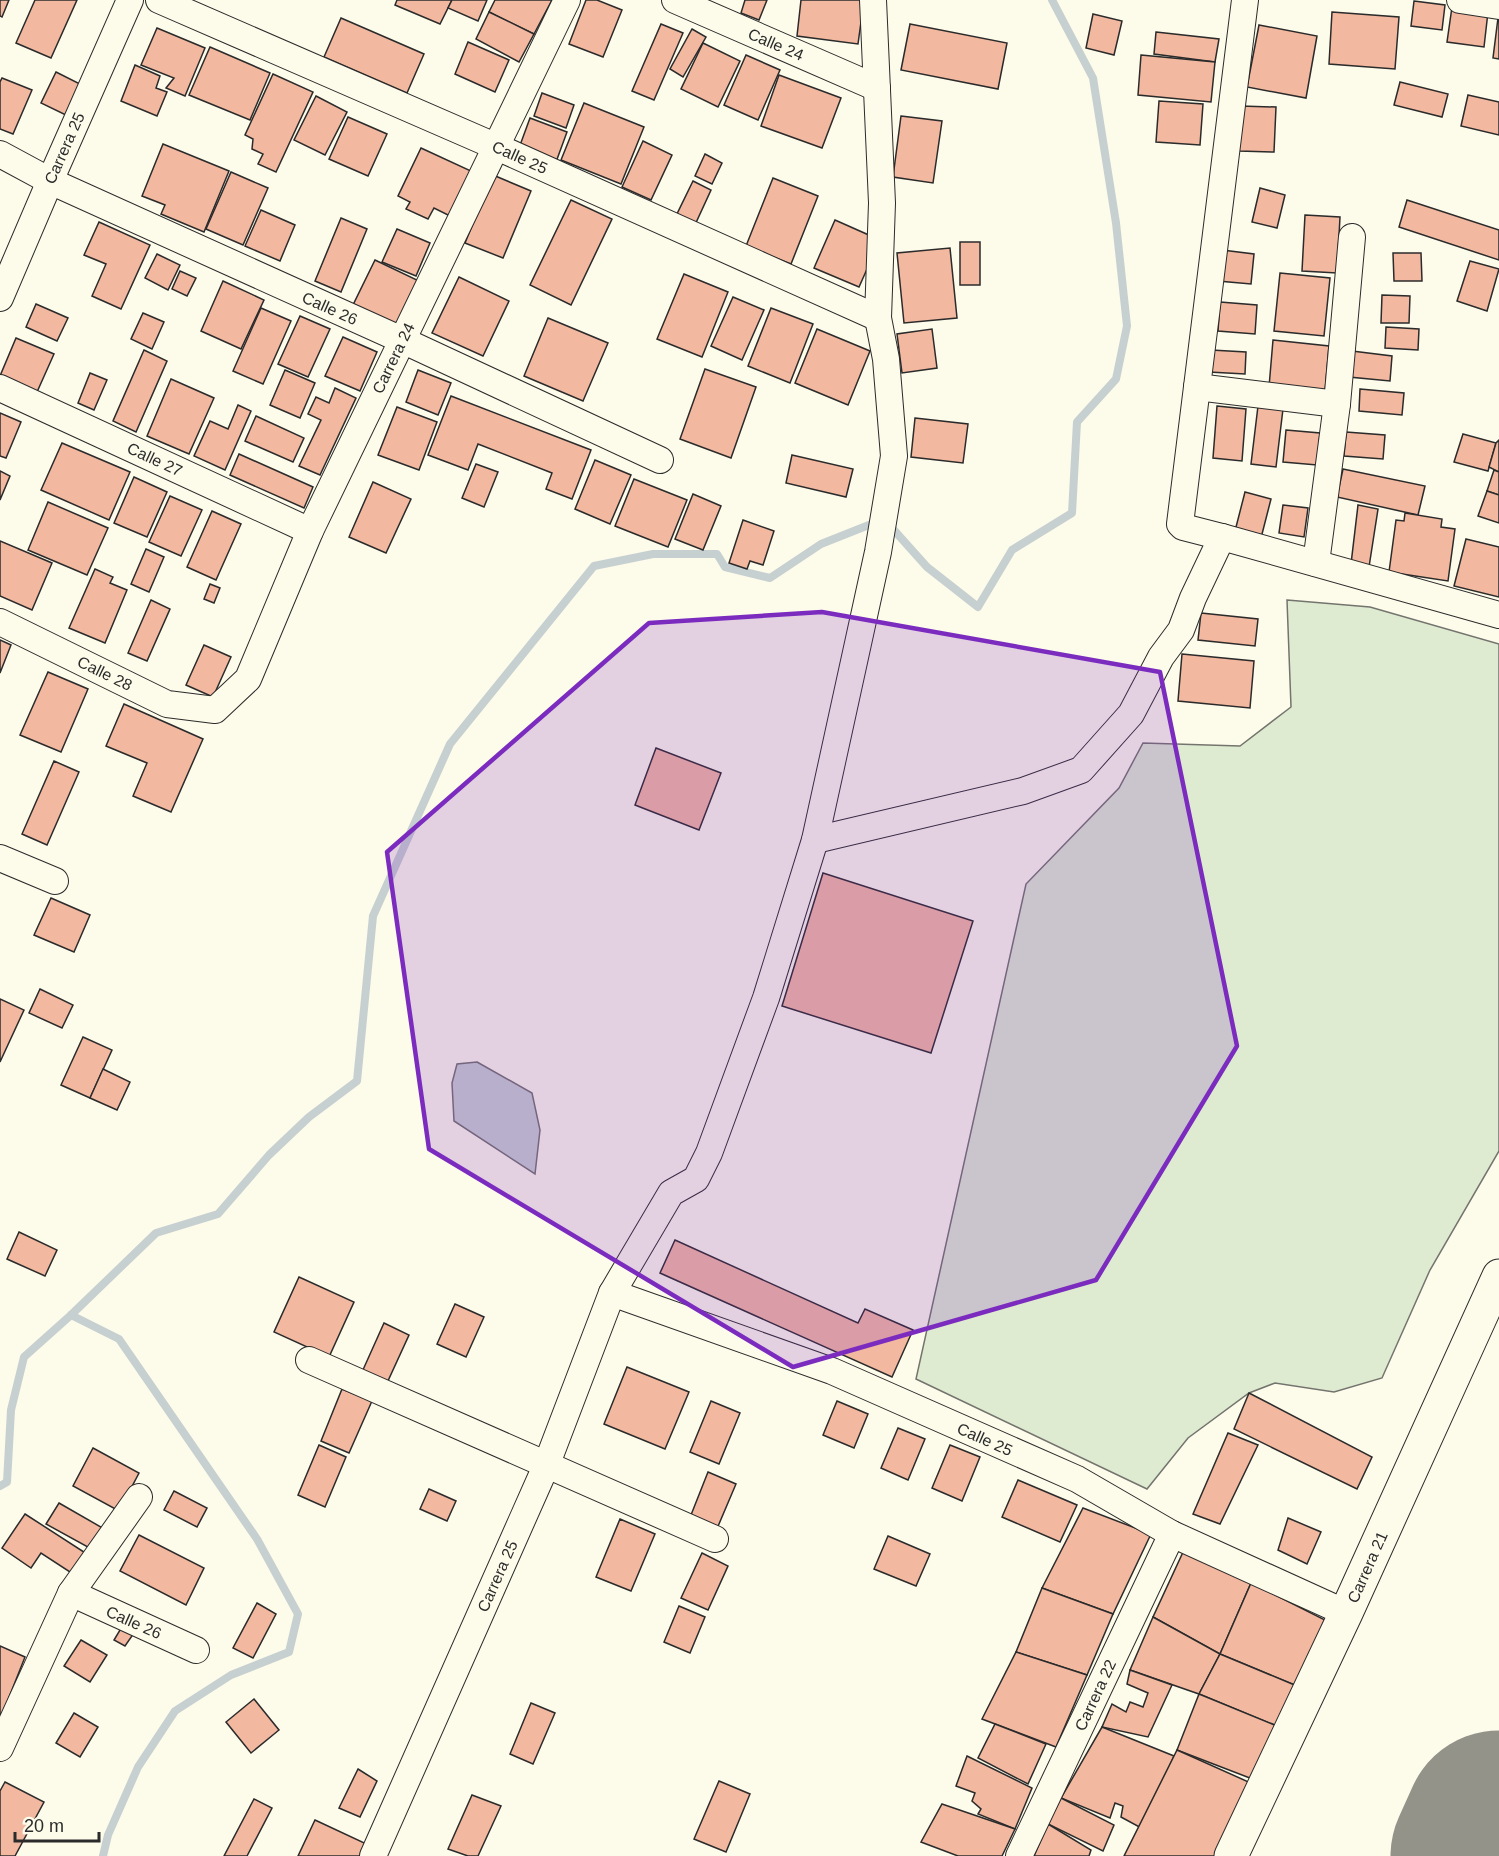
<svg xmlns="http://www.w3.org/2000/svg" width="1499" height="1856" font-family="Helvetica,sans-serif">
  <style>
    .green { fill: #deebd1; stroke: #74746e; stroke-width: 1.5 }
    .water { fill: #c7d0d0; stroke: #74746e; stroke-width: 1.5 }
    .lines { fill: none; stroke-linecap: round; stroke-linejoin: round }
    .stream { stroke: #c7d0d0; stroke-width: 8 }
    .runway { stroke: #94938a; stroke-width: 189 }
    .building { fill: #f2b8a0; stroke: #2b2b2b; stroke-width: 1.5 }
    .street-casing { stroke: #2b2b2b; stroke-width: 28 }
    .secondary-casing { stroke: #2b2b2b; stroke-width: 35 }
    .street { stroke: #fdfbea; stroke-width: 26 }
    .secondary { stroke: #fdfbea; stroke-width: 33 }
    .marked { fill: #7b2cbf; fill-opacity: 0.2; stroke: #7b2cbf; stroke-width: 4.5; stroke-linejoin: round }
    .labels { text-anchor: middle; stroke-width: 4.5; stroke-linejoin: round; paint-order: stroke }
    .street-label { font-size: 16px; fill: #2b2b2b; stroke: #fdfbea }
  </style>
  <rect width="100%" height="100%" fill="#fdfbea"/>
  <path class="green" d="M1287 600 1370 607 1499 644V1151L1430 1270 1382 1378 1334 1392 1275 1383 1249 1393 1188 1438 1147 1489 916 1379 1026 884 1119 788 1143 743 1240 746 1291 707Z"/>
  <path class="water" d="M477 1062 532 1093 540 1130 535 1174 454 1121 452 1083 457 1064Z"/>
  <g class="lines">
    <g class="stream">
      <path d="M71 1315 119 1339 257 1539 298 1614 289 1652 231 1675 175 1711 138 1767 108 1835 103 1856"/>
      <path d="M0 1486 7 1482 11 1410 24 1357 71 1315 156 1233 218 1214 269 1155 309 1117 357 1081 373 916 450 744 594 566 653 554H717L725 567 770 578 821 544 884 519 927 567 978 607 1012 550 1072 513 1077 422 1116 379 1127 326 1116 223 1093 78 1052 0"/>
    </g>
    <path class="runway" d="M1485 1856 1499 1825"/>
  </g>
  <g class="building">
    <path d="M0 0H9L2 17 0 16Z"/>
    <path d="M35 0H77L51 58 16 43Z"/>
    <path d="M397 0H452L440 24 395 5Z"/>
    <path d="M452 0H487L478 21 448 8Z"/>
    <path d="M495 0H552L534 34 489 12Z"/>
    <path d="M586 0H597L622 10 603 57 569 44Z"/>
    <path d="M745 0H767L759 20 741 13Z"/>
    <path d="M801 0H864L858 44 797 36Z"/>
    <path d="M1414 1 1445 5 1442 30 1411 26Z"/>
    <path d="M1452 7 1488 12 1484 47 1447 42Z"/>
    <path d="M489 12 534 34 519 62 476 39Z"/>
    <path d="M1332 12 1399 17 1395 69 1329 64Z"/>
    <path d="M1093 14 1122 21 1114 55 1086 48Z"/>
    <path d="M341 18 424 54 407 93 324 57Z"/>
    <path d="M1498 18H1499V59L1493 58Z"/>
    <path d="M661 24 683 33 654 100 632 91Z"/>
    <path d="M910 24 1007 43 998 89 901 70Z"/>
    <path d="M1259 25 1317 36 1306 98 1247 87Z"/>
    <path d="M157 28 205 48 185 96 166 88 174 78 141 65Z"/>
    <path d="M692 29 706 37 683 77 670 69Z"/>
    <path d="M1156 32 1219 39 1215 62 1154 54Z"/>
    <path d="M468 42 509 60 495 92 455 74Z"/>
    <path d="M703 43 740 61 718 107 681 89Z"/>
    <path d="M210 47 270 73 250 120 189 95Z"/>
    <path d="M746 55 780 70 758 120 724 105Z"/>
    <path d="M1141 55 1215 62 1211 102 1138 95Z"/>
    <path d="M135 65 160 76 156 88 167 92 157 116 121 101Z"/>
    <path d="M56 72 86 87 72 118 41 103Z"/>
    <path d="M273 74 313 92 276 172 258 164 263 154 252 149 253 139 245 135Z"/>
    <path d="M779 75 841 98 822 148 761 126Z"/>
    <path d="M2 78 32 90 13 134 0 129V82Z"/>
    <path d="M1400 82 1448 94 1442 117 1394 105Z"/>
    <path d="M542 93 574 105 566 128 534 116Z"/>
    <path d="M1468 95 1499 102V135L1461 126Z"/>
    <path d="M316 96 347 112 325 155 294 140Z"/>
    <path d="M1159 101 1203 104 1200 145 1156 142Z"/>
    <path d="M584 103 644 127 621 184 561 160Z"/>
    <path d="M1240 106 1276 107 1274 152 1239 151Z"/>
    <path d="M901 116 942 121 933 183 893 177Z"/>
    <path d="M348 117 387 134 368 176 329 159Z"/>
    <path d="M530 118 567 132 556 162 519 148Z"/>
    <path d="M643 141 672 155 651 200 622 187Z"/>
    <path d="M163 144 229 171 204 232 161 214 165 205 142 196Z"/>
    <path d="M421 148 471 171 450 216 434 208 428 219 406 209 410 202 398 196Z"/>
    <path d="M705 154 722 163 712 184 695 176Z"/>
    <path d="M231 172 268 188 243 245 206 229Z"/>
    <path d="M493 175 531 191 503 258 465 243Z"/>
    <path d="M773 178 818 196 791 264 746 246Z"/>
    <path d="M693 181 711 190 694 227 675 218Z"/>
    <path d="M1260 188 1285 195 1277 228 1252 222Z"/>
    <path d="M571 200 612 219 571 305 530 285Z"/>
    <path d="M1407 200 1499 230V260L1399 227Z"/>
    <path d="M261 210 295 225 280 261 245 246Z"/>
    <path d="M1305 215 1340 217 1337 273 1302 271Z"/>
    <path d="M341 218 367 229 341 292 315 281Z"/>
    <path d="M835 220 880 240 859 287 814 268Z"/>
    <path d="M99 222 150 245 121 309 92 296 106 264 84 255Z"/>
    <path d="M397 229 430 243 416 276 382 262Z"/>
    <rect x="960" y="242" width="20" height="43"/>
    <path d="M950 248 957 318 904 323 897 253Z"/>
    <path d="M1222 250 1254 254 1251 284 1218 281Z"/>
    <path d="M1393 253H1421L1422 281H1394Z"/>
    <path d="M157 254 180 265 168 290 145 278Z"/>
    <path d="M375 260 419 281 396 329 352 307Z"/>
    <path d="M1470 261 1499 269 1487 311 1457 301Z"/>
    <path d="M180 271 196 278 187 296 172 289Z"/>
    <path d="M1280 273 1330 278 1324 336 1274 331Z"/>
    <path d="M684 274 728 292 702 357 657 339Z"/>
    <path d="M459 277 509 301 483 356 432 333Z"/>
    <path d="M223 281 264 300 241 349 201 331Z"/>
    <path d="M1382 295 1410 296 1409 323H1381Z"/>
    <path d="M733 297 764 310 742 360 711 346Z"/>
    <path d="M1220 302 1257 305 1255 334 1218 331Z"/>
    <path d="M36 304 68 318 57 341 26 327Z"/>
    <path d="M261 308 291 321 263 384 233 371Z"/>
    <path d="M771 308 813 324 790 383 748 366Z"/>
    <path d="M143 313 164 322 152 349 131 339Z"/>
    <path d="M300 316 330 329 308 377 278 364Z"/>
    <path d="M548 318 608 343 583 401 524 376Z"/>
    <path d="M1386 327 1419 329 1418 350 1385 348Z"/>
    <path d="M817 329 870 351 848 405 795 383Z"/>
    <path d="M932 329 937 368 902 373 897 334Z"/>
    <path d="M343 337 377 352 360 391 325 376Z"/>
    <path d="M16 338 54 354 37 392 0 376Z"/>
    <path d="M1273 340 1329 346 1325 392 1269 387Z"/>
    <path d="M144 350 167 361 136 432 113 421Z"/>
    <path d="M1211 350 1246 352 1245 374 1209 372Z"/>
    <path d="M1352 351 1392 356 1390 381 1349 377Z"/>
    <path d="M705 369 756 387 731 458 680 439Z"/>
    <path d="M285 370 315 383 300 418 270 405Z"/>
    <path d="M418 370 451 383 438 415 406 402Z"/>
    <path d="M90 373 107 380 94 410 78 403Z"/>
    <path d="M171 379 214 398 189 454 147 436Z"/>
    <path d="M335 388 356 398 320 475 299 466 321 420 308 414 316 397 329 403Z"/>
    <path d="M1360 389 1404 393 1402 415 1359 411Z"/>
    <path d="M451 396 591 450 572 499 546 489 552 473 478 444 468 470 428 455Z"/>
    <path d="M238 405 251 411 225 470 194 456 210 421 228 429Z"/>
    <path d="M1217 406 1246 409 1242 461 1213 458Z"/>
    <path d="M1258 406 1283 409 1276 467 1251 464Z"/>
    <path d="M397 407 437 422 419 470 378 455Z"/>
    <path d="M0 413 21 422 6 458 0 456Z"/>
    <path d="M256 416 304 438 293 462 245 441Z"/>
    <path d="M915 418 968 424 963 463 911 457Z"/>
    <path d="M1286 430 1320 433 1317 465 1283 462Z"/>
    <path d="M1346 432 1385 435 1383 459 1344 456Z"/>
    <path d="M1463 434 1496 443 1488 471 1454 462Z"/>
    <path d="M1499 440V472L1489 467 1496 443Z"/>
    <path d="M62 443 130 472 109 520 41 490Z"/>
    <path d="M239 454 313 487 304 508 230 475Z"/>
    <path d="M792 455 853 469 846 497 786 483Z"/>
    <path d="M595 460 631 475 610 524 575 509Z"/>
    <path d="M476 464 498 472 484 507 462 498Z"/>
    <path d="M1343 469 1425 486 1418 515 1337 497Z"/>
    <path d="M1494 470 1499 472V495L1487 491Z"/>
    <path d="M0 471 10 476 0 500Z"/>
    <path d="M134 477 167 492 147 537 114 523Z"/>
    <path d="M634 479 687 500 668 547 615 526Z"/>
    <path d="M373 482 411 499 386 553 349 537Z"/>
    <path d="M1487 491 1499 495V523L1478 516Z"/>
    <path d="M1245 492 1271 499 1261 538 1235 531Z"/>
    <path d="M693 494 721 506 703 550 675 539Z"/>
    <path d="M170 496 202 510 181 556 149 542Z"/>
    <path d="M48 502 108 528 87 575 28 550Z"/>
    <path d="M1283 505 1308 508 1304 537 1279 533Z"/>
    <path d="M1358 505 1378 509 1369 567 1351 564Z"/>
    <path d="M212 511 241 524 216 580 187 567Z"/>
    <path d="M1405 513 1442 519 1441 527 1455 529 1448 581 1389 572 1396 520 1404 521Z"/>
    <path d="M743 520 774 531 763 565 750 561 747 569 729 563Z"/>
    <path d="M1466 539 1499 547V597L1454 586Z"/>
    <path d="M0 541 52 563 32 610 0 596Z"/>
    <path d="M146 549 164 557 149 592 131 584Z"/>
    <path d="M95 569 113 577 110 583 127 590 105 643 69 628Z"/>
    <path d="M210 584 220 588 214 603 204 599Z"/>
    <path d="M151 600 170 609 147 661 128 653Z"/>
    <path d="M1201 613 1258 619 1255 646 1198 640Z"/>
    <path d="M0 640 11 645 0 673Z"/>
    <path d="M204 645 231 657 213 697 186 685Z"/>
    <path d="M1182 654 1254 661 1250 708 1178 701Z"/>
    <path d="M48 672 88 689 61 752 20 735Z"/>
    <path d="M124 704 203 739 171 812 133 796 147 763 106 746Z"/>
    <path d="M656 748 721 773 699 830 635 805Z"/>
    <path d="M54 761 79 772 47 845 22 834Z"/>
    <path d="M823 873 973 921 931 1053 782 1006Z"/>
    <path d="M51 898 90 915 74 952 34 935Z"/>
    <path d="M40 989 73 1005 62 1028 29 1013Z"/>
    <path d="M0 999 24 1010 0 1062Z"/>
    <path d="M83 1037 112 1050 90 1098 61 1085Z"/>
    <path d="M103 1069 130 1082 117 1110 90 1098Z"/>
    <path d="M19 1232 57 1250 45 1276 7 1259Z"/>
    <path d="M675 1240 858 1323 865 1309 913 1330 892 1377 660 1273Z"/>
    <path d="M299 1277 354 1302 329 1357 274 1332Z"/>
    <path d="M455 1304 484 1317 466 1357 437 1344Z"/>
    <path d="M384 1323 409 1335 387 1383 362 1372Z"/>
    <path d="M627 1367 689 1392 665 1449 604 1424Z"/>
    <path d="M342 1389 372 1401 349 1453 321 1441Z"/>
    <path d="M1249 1393 1372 1457 1357 1489 1234 1429Z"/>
    <path d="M711 1401 740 1413 719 1464 690 1452Z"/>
    <path d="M837 1401 868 1414 854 1448 823 1435Z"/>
    <path d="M898 1428 925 1439 908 1480 881 1468Z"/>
    <path d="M1228 1433 1258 1445 1220 1524 1193 1514Z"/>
    <path d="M319 1445 346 1457 325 1507 298 1495Z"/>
    <path d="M950 1445 980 1457 962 1501 932 1488Z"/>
    <path d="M93 1448 139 1473 119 1511 73 1486Z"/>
    <path d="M708 1472 736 1484 716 1531 689 1520Z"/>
    <path d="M1018 1480 1077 1505 1060 1542 1002 1517Z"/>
    <path d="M429 1489 456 1501 447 1521 420 1509Z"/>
    <path d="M174 1491 207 1508 197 1527 164 1510Z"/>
    <path d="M59 1503 106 1530 95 1551 46 1524Z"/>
    <path d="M1083 1508 1151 1534 1113 1614 1042 1588Z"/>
    <path d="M25 1514 87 1554 73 1574 41 1553 31 1568 2 1548Z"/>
    <path d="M1288 1518 1321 1532 1307 1564 1278 1550Z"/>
    <path d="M620 1519 655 1534 631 1591 596 1577Z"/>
    <path d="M139 1535 204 1568 186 1605 120 1571Z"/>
    <path d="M888 1536 930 1554 916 1586 874 1569Z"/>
    <path d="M1184 1550 1251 1583 1220 1654 1153 1617Z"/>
    <path d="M702 1553 728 1566 708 1610 681 1598Z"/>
    <path d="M1251 1583 1327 1621 1297 1686 1220 1654Z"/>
    <path d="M1042 1588 1113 1614 1087 1675 1016 1652Z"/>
    <path d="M257 1603 276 1614 253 1658 233 1648Z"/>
    <path d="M679 1606 705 1617 690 1653 664 1642Z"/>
    <path d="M1153 1617 1220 1654 1199 1694 1130 1670Z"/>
    <path d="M123 1625 134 1633 125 1646 114 1640Z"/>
    <path d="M81 1640 107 1655 90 1682 64 1666Z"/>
    <path d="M0 1646 25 1657 2 1715 0 1714Z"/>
    <path d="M1016 1652 1087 1675 1056 1747 982 1719Z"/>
    <path d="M1220 1654 1297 1686 1277 1726 1199 1694Z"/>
    <path d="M1130 1670 1172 1685 1148 1737 1102 1727 1112 1704 1126 1712 1130 1702 1143 1707 1148 1693 1127 1684Z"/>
    <path d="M1199 1694 1277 1726 1255 1780 1177 1750Z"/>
    <path d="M254 1699 279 1730 251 1753 226 1722Z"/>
    <path d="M531 1703 555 1713 533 1764 510 1754Z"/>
    <path d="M74 1713 98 1727 80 1757 56 1743Z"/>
    <path d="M995 1724 1046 1744 1028 1784 978 1758Z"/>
    <path d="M1102 1727 1174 1756 1143 1829 1121 1817 1123 1806 1115 1803 1110 1818 1061 1798Z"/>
    <path d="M1177 1750 1253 1784 1219 1856H1124Z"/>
    <path d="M967 1756 1032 1788 1015 1829 978 1814 981 1809 972 1801 975 1793 956 1786Z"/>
    <path d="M358 1769 377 1781 360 1817 339 1808Z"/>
    <path d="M719 1781 750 1794 726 1852 694 1839Z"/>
    <path d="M5 1782 44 1802 15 1856H0V1791Z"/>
    <path d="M472 1795 501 1806 478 1856H468L448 1849Z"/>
    <path d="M1061 1798 1114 1825 1103 1851 1048 1824Z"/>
    <path d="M254 1799 272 1808 247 1856H224Z"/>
    <path d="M942 1804 1015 1829 1002 1856H958L921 1842Z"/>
    <path d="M315 1820 373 1847 369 1856H298Z"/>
    <path d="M1048 1824 1091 1850 1089 1856H1034Z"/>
  </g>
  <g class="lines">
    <g class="street-casing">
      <g id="street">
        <path d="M159 0 497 147 878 318"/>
        <path d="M675 0 877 88"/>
        <path d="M1245 0 1180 524 1183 527 1222 537 1499 615"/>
        <path d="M1460 0 1499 6"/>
        <path d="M0 154 50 181 402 340 660 460"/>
        <path d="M0 298 50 181 130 0"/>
        <path d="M1197 387 1337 404"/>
        <path d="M0 388 310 531"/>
        <path d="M1316 563 1337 404 1352 237"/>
        <path d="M0 622 167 704 215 710 248 679 310 531 567 0"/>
        <path d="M815 840 1023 791 1081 770 1131 714 1161 657 1181 630 1193 598 1222 537"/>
        <path d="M0 858 55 881"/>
        <path d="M612 1293 832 1371 1077 1479 1172 1534 1346 1613"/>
        <path d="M309 1360 715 1539"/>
        <path d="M71 1593 196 1650"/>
        <path d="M0 1748 71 1593 139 1497"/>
        <path d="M373 1856 546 1466 612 1293 671 1193 696 1179 709 1153 766 998 815 840 878 552 894 456 886 359 878 318 882 203 873 0"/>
        <path d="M1019 1856 1172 1534"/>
      </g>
    </g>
    <g class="secondary-casing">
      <path id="secondary" d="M1231 1856 1346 1613 1499 1276"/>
    </g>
    <use href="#street" class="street"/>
    <use href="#secondary" class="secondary"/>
  </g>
  <path class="marked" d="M822 612 1160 672 1237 1046 1096 1280 793 1367 429 1149 387 852 649 623Z"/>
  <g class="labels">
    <g class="street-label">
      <text transform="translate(776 44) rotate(23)" y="6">Calle 24</text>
      <text transform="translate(64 148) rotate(-66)" y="6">Carrera 25</text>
      <text transform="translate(520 157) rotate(24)" y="6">Calle 25</text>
      <text transform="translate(330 308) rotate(24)" y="6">Calle 26</text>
      <text transform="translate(393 358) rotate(-64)" y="6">Carrera 24</text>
      <text transform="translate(155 459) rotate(25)" y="6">Calle 27</text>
      <text transform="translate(105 673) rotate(26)" y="6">Calle 28</text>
      <text transform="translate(985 1439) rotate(24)" y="6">Calle 25</text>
      <text transform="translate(1367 1567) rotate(-66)" y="6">Carrera 21</text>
      <text transform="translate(497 1576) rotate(-66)" y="6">Carrera 25</text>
      <text transform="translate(134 1622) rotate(24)" y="6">Calle 26</text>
      <text transform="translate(1095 1695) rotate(-65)" y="6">Carrera 22</text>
    </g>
  </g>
  <path d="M15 1832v9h84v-9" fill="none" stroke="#2b2b2b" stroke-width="3"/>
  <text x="24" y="1832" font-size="18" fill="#2b2b2b" stroke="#fdfbea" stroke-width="4.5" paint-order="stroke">20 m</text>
</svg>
